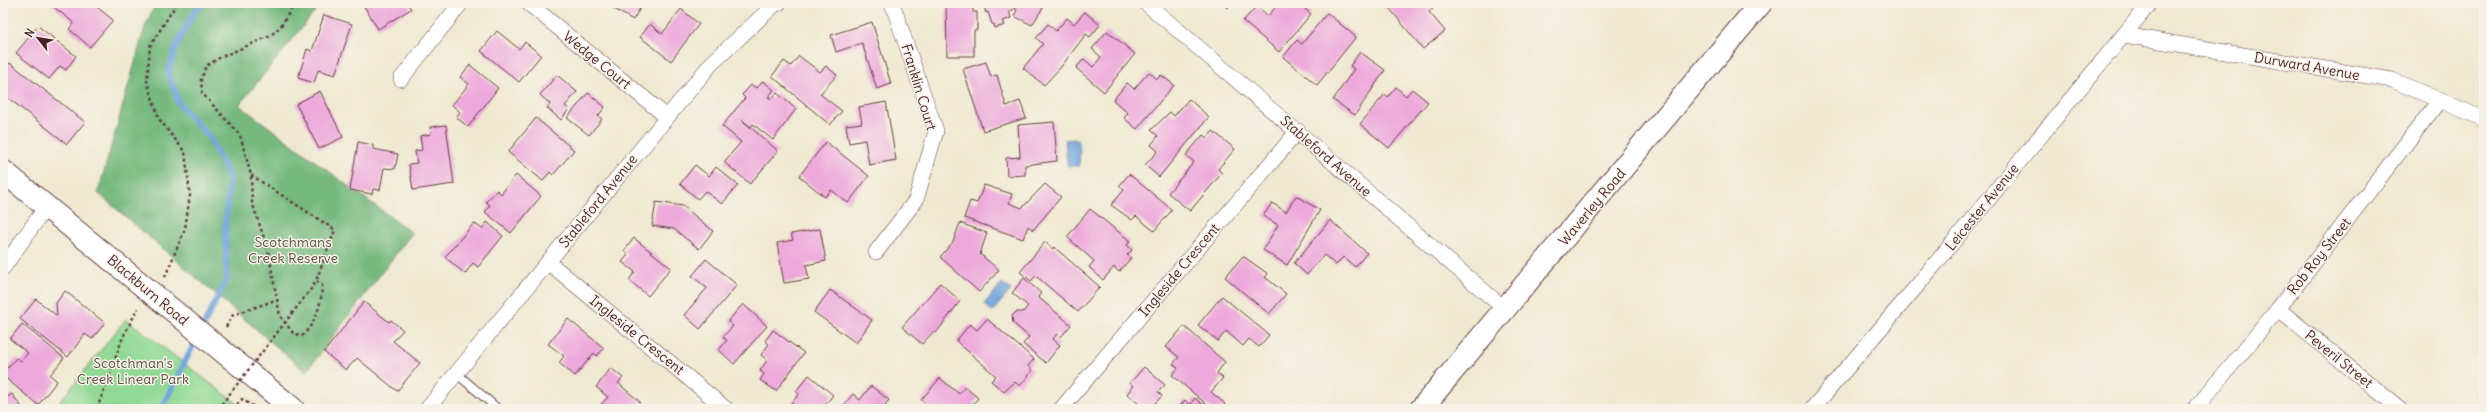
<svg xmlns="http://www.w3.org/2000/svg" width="2487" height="412" font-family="Delius,sans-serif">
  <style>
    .green { fill: #91d994; stroke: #6e7c60 }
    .forest { fill: #74b97e; stroke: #5f6c54 }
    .water { fill: #71a4dd; stroke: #5e6284 }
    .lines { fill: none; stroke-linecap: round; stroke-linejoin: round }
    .stream { stroke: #71a4dd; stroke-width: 6 }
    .building { fill: #eda9db }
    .lane-casing { stroke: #633d44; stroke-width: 10 }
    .street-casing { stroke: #633d44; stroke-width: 16 }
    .primary-casing { stroke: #633d44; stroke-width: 24 }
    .path { stroke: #633d44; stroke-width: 2.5; stroke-dasharray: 3 3; stroke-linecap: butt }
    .lane { stroke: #fff; stroke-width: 8 }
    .street { stroke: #fff; stroke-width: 15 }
    .primary { stroke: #fff; stroke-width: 22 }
    .path-bridge { stroke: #633d44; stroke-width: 2.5; stroke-dasharray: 3 3; stroke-linecap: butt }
    .labels { text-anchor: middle; stroke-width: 3; stroke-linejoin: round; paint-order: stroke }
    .street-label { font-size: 14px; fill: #4a1f2b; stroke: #f7f3e8 }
    .park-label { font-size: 14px; fill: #5c4e45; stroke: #f7f3e8 }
  </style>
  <rect width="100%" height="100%" fill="#f7f3e8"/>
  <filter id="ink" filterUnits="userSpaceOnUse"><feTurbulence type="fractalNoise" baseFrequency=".025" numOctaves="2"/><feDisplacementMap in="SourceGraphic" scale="8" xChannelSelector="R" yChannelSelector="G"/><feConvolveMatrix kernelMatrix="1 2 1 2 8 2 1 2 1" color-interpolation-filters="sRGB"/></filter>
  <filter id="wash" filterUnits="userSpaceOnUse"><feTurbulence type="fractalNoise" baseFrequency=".012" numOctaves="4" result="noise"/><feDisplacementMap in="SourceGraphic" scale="16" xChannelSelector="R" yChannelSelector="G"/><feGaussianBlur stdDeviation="0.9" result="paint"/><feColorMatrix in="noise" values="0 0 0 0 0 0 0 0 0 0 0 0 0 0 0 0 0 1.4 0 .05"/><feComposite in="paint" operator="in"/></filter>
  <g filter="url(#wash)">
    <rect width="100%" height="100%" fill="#efe9d1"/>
    <path class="green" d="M126 319 244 409H54Z"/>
    <path class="forest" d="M156 3H322L239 105 412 233 306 372 98 193 145 27Z"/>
    <g class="water">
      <path d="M1077 139 1080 151 1079 166H1067L1065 140Z"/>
      <path d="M1002 283 1011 290 992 312 984 304Z"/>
    </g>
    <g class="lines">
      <path class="stream" d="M161 409 227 279 225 226 230 178 209 137 179 104 168 72 178 42 195 11 205 3"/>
    </g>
    <g id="blocks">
      <g class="building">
        <path d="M49 3H92L113 20 90 47 69 29 74 23Z"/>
        <path d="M362 3H407L411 9 378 29Z"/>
        <path d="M604 3H643L633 20Z"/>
        <path d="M946 3H973V12H977V30H974V56H947Z"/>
        <path d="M983 3H1011L1013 10 1009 11 1011 18 1003 21 1005 25 995 28 994 24H992L988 12 986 13Z"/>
        <path d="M1017 3H1046L1032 25 1014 16 1017 10 1015 9Z"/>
        <path d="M1222 3H1232L1228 8Z"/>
        <path d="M1279 3H1298L1311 14 1279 52 1243 21 1257 6 1268 16Z"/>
        <path d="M1385 3H1428L1433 9 1429 12 1445 31 1423 49Z"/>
        <path d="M681 9 699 24 671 61 640 37 650 24 662 34Z"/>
        <path d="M1085 12 1100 25 1090 37 1086 34 1060 68 1044 85 1023 68 1043 44 1036 38 1048 24 1056 31 1067 18 1074 24Z"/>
        <path d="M1327 13 1356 37 1317 85 1283 57 1297 40 1302 44Z"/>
        <path d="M324 15 352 24 335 75 318 70 314 83 298 78 307 49 312 51Z"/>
        <path d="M872 22 891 84 877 89 862 43 836 52 831 35Z"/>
        <path d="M38 26 76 56 66 70 60 66 49 79 16 53Z"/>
        <path d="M497 31 519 49 525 42 541 55 519 82 481 51Z"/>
        <path d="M1107 31 1135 54 1104 92 1076 68 1084 59 1093 67 1101 57 1092 49Z"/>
        <path d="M1360 52 1385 70 1355 115 1333 100 1354 69 1350 66Z"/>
        <path d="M799 56 820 72 826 66 837 75 820 94 842 111 830 125 772 76 784 61 791 66Z"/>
        <path d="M986 62 991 77 997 75 1006 106 1020 101 1026 118 983 131 963 69Z"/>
        <path d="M10 63 85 122 67 144 3 94V72Z"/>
        <path d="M470 65 498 88 468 127 456 117 460 112 452 105 469 84 460 77Z"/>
        <path d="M1149 72 1157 79 1161 75 1174 85 1137 129 1124 118 1128 113 1113 100 1127 83 1134 89Z"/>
        <path d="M557 75 577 92 565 106 569 109 561 120 547 108 550 104 540 95Z"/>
        <path d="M763 81 774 90 768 97 772 99 777 93 796 109 773 140 753 124 751 127 742 120 778 151 750 184 724 162 741 142 722 126 745 98 742 95 751 85 757 88Z"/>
        <path d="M1396 87 1406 96 1412 89 1428 102 1389 148 1360 124 1385 94 1388 97Z"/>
        <path d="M320 91 343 137 319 149 296 104Z"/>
        <path d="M588 93 605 107 598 116 602 119 589 135 567 118Z"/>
        <path d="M1189 99 1209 117 1159 177 1145 165 1158 151 1151 145 1158 136 1151 130 1170 112 1174 116Z"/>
        <path d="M886 102 896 160 869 165 865 140 849 143 846 125 862 123 859 107Z"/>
        <path d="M536 118 574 150 553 175 550 172 543 181 508 152Z"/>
        <path d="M1054 122 1057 161 1025 165V175L1007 176 1006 158 1020 157 1018 125Z"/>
        <path d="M446 125 454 184 413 190 409 164 417 163 415 151 422 150 420 136 431 134 430 127Z"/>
        <path d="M1213 131 1235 149 1218 169 1222 173 1190 211 1168 193 1194 162 1186 155 1203 135 1207 138Z"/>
        <path d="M358 142 373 145V149L398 154 395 169 384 168 380 190 373 189 372 194 350 190Z"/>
        <path d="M826 142 869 176 848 203 831 190 825 197 799 176Z"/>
        <path d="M695 165 709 176 716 167 738 185 722 204 705 191 698 199 680 184Z"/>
        <path d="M1129 174 1172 210 1154 231 1136 216 1132 220 1111 205 1124 190 1119 186Z"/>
        <path d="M516 175 541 196 511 233 485 212 490 205 486 202 497 190 501 194Z"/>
        <path d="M1045 184 1061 197 1033 230 1028 226 1023 239 964 218 970 201 977 203 984 185 1012 194 1009 203 1022 208Z"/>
        <path d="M1296 196 1320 210 1287 265 1263 250 1278 225 1263 216 1272 203 1286 212Z"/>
        <path d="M656 202 683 206 713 231 699 249 674 229 652 226Z"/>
        <path d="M1090 209 1130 241 1127 245 1132 250 1127 255 1131 258 1119 272 1114 267 1103 280 1089 267 1094 261 1067 237Z"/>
        <path d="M1330 220 1367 253 1355 267 1343 257 1336 265 1324 255 1307 275 1294 263Z"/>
        <path d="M487 222 503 236 478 267 473 263 465 274 445 257 474 223 482 229Z"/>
        <path d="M960 223 987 233 980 254 999 270 979 292 940 257 953 242Z"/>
        <path d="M820 229 826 261 806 265 809 279 784 283 777 243 793 240 791 234Z"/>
        <path d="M634 238 671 268 648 296 629 280 635 272 622 262 628 255 624 251Z"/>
        <path d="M1045 242 1053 249 1054 247 1100 287 1078 312 1036 276 1031 281 1020 272Z"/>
        <path d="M1243 256 1268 274 1265 277 1286 294 1269 314 1225 277Z"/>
        <path d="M706 259 737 285 700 329 684 315 707 288 692 276Z"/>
        <path d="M1024 278 1041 293 1038 297 1071 325 1061 337 1057 334 1053 339 1060 345 1046 363 1023 344 1029 337 1013 323 1012 316 1016 312H1023L1028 306 1012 293Z"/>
        <path d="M940 283 960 301 936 333 934 331 922 344 902 327Z"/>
        <path d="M830 290 872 320 856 343 814 312Z"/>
        <path d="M65 291 105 323 92 339 85 334 68 357 20 319 36 299 57 316 56 303Z"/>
        <path d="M1222 296 1269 335 1259 347 1249 339 1243 346 1226 331 1218 341 1198 325Z"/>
        <path d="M364 302 389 322 391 320 403 330 393 341 420 363 397 391 357 358 346 370 324 352Z"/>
        <path d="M743 304 767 326 734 364 719 350 727 340 723 337 733 326 728 321Z"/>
        <path d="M568 319 604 348 597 356 594 353 575 376 559 363 564 356 548 344Z"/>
        <path d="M987 319 1034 359 1028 366 1033 370 1020 386 1015 382 1004 392 991 381 996 376 956 341 970 324 977 330Z"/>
        <path d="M22 324 64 358 50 375 57 381 38 405 3 376V363L8 368 16 358 21 361 28 353 10 339Z"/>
        <path d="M1184 326 1225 362 1217 373 1223 378 1211 392 1225 404 1221 409H1212L1172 375 1178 368 1173 364 1179 357 1166 347Z"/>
        <path d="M773 330 804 353 776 391 760 380 764 374 760 371 767 360 761 355 769 344 765 341Z"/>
        <path d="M1144 367 1165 385 1158 392 1162 396 1149 409 1146 407 1145 409 1127 394 1133 386 1130 383Z"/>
        <path d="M611 368 623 378 618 383 640 402 634 409H597L608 397 596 387Z"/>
        <path d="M809 375 833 395 822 409H786L799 394 796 391Z"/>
        <path d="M940 378 959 394 965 387 978 398 973 404 979 409H932L921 400Z"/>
        <path d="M871 386 889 400 882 409H841L853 394 860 400Z"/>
        <path d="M12 394 21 406 19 409H3V400Z"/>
        <path d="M1195 398 1208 409H1178L1185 400 1190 405Z"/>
      </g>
    </g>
  </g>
  <g filter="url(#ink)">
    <use href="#blocks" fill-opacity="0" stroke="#633d44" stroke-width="1"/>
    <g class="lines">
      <g class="lane-casing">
        <path id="lane" d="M456 373 498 409"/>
      </g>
      <g class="street-casing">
        <g id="street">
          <path d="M528 3 667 117"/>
          <path d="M1146 3 1506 310"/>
          <path d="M2124 35 2392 80 2484 119"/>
          <path d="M401 79 461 3"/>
          <path d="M876 252 916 200 936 131 892 3"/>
          <path d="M548 262 726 409"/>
          <path d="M3 268 46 207"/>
          <path d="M2278 309 2400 409"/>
          <path d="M427 409 711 64 774 5 779 3"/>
          <path d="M1061 409 1298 131"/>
          <path d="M1812 409 1922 280 2150 3"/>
          <path d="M2195 409 2278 309 2439 101"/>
        </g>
      </g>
      <g class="primary-casing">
        <g id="primary">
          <path d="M3 171 293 409"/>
          <path d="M1421 409 1761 3"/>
        </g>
      </g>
      <g class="path">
        <path d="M295 3 281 26 270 36 221 57 206 66 201 80 202 93 240 135 251 175 252 202 268 250 280 316 293 333 302 336C315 324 322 304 322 285L316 281 311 289"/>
        <path d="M251 175 335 230 316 281"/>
        <path d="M165 277 185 229 190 195 185 152 159 119 147 81 150 46 177 3"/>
        <path d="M226 327 233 315 276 300"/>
        <path d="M97 409 123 337 138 308"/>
        <path d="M233 409 242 399 254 407 253 409"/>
      </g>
      <use href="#lane" class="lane"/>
      <use href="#street" class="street"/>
      <use href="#primary" class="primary"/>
      <path class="path-bridge" d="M218 409 311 289"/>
    </g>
  </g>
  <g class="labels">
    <g class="street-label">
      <text transform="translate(597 60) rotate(39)" y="5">Wedge Court</text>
      <text transform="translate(2307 66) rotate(10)" y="5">Durward Avenue</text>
      <text transform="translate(919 87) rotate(73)" y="5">Franklin Court</text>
      <text transform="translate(1326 156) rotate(41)" y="5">Stableford Avenue</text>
      <text transform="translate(598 201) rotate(-51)" y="5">Stableford Avenue</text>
      <text transform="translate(1592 207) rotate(-50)" y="5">Waverley Road</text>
      <text transform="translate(1982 207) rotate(-51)" y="5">Leicester Avenue</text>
      <text transform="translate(2319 256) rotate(-52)" y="5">Rob Roy Street</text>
      <text transform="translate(1179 270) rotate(-50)" y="5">Ingleside Crescent</text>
      <text transform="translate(148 290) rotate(40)" y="5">Blackburn Road</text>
      <text transform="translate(637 335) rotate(39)" y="5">Ingleside Crescent</text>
      <text transform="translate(2339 359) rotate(39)" y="5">Peveril Street</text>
    </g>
    <g class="park-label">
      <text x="293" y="247">Scotchmans<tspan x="293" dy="16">Creek Reserve</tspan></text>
      <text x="133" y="368">Scotchman's<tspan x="133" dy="16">Creek Linear Park</tspan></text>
    </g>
  </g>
  <rect width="2487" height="412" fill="none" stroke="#f7f3e8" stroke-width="16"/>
  <g transform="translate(38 38) rotate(301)" stroke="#f7f3e8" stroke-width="3" paint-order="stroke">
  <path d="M0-3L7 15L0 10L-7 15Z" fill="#4a1f2b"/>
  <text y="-6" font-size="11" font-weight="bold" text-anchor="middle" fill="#4a1f2b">N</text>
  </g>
</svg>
